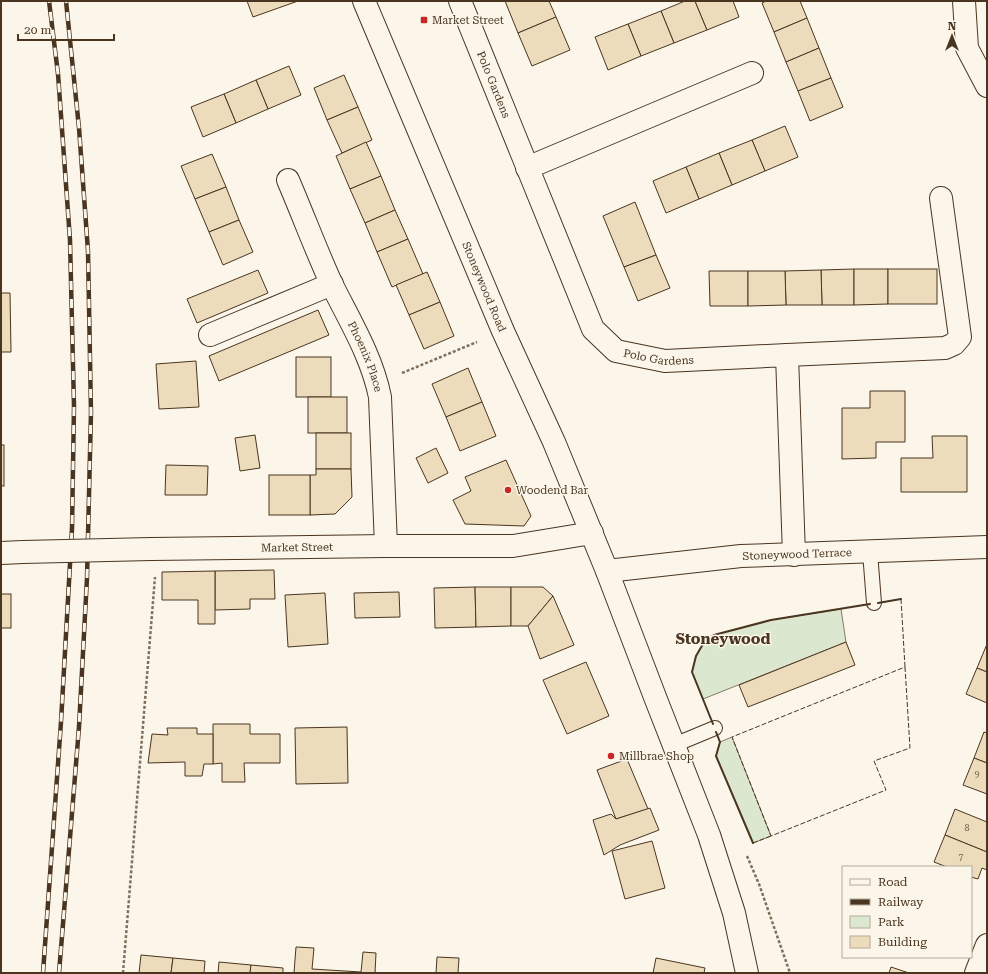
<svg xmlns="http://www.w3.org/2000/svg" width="988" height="974" font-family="'Roboto Serif',serif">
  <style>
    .green { fill: #dce7d0; stroke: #887966 }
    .building { fill: #ecdcbc; stroke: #4a3520 }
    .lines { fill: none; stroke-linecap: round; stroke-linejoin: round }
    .service-casing { stroke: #4a3520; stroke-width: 16 }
    .minor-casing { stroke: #4a3520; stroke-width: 24 }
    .primary-casing { stroke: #4a3520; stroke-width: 24 }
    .path { stroke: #7f6f5c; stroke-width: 2.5; stroke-dasharray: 3 2; stroke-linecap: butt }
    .service { stroke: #fbf6e9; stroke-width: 14 }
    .minor { stroke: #fbf6e9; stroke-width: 22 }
    .primary { stroke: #fbf6e9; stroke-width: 22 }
    .rail-casing { stroke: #4a3520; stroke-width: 4.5 }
    .rail { stroke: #fbf6e9; stroke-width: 3; stroke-dasharray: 9; stroke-linecap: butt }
    .minor-bridge-casing { stroke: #4a3520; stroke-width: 24; stroke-linecap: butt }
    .minor-bridge { stroke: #fbf6e9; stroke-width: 22 }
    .fence { stroke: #4a3520; stroke-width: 1; stroke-dasharray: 5 2; stroke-linecap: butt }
    .wall { stroke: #4a3520; stroke-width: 2 }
    .poi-dot { fill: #c62828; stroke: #fbf6e9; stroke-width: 1.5 }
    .labels { text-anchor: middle; stroke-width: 3; stroke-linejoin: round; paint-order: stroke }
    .number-label { font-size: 9px; fill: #725f47 }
    .poi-label { font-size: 11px; fill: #4a3520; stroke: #fbf6e9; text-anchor: start }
    .street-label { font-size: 11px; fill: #4a3520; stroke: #fbf6e9 }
    .district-label { font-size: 15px; font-weight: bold; fill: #4a3520; stroke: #fbf6e9 }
  </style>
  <rect width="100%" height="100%" fill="#fbf6e9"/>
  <g class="green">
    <path d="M841 609 846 642 703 699 692 672 696 656 703 644 714 635 771 620Z"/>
    <path d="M732 737 771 836 753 843 716 756 720 742Z"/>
  </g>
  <g class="building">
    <path d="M247 1H298L253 17Z"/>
    <path d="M505 1H549L556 17 518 33Z"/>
    <path d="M685 1H695L707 30 674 43 661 11Z"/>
    <path d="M695 1H733L739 17 707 30Z"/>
    <path d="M766 1H800L807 18 774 32 762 3Z"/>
    <path d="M661 11 674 43 641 56 628 24Z"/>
    <path d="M556 17 570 50 532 66 518 33Z"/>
    <path d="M807 18 819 48 786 62 774 32Z"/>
    <path d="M628 24 641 56 608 70 595 37Z"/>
    <path d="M819 48 831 78 798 91 786 62Z"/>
    <path d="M289 66 301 95 268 109 256 80Z"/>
    <path d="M344 75 358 107 327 120 314 88Z"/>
    <path d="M831 78 843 107 810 121 798 91Z"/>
    <path d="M256 80 268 109 236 123 224 94Z"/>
    <path d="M224 94 236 123 203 137 191 107Z"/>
    <path d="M358 107 372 140 342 153 327 120Z"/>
    <path d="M785 126 798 157 765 171 752 140Z"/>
    <path d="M752 140 765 171 732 185 719 153Z"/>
    <path d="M366 142 381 176 350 189 336 156Z"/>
    <path d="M719 153 732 185 699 199 686 167Z"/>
    <path d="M212 154 226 187 195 199 181 166Z"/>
    <path d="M686 167 699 199 666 213 653 181Z"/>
    <path d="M381 176 395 210 365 223 350 189Z"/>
    <path d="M226 187 239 220 209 232 195 199Z"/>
    <path d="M635 202 656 255 624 267 603 216Z"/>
    <path d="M395 210 408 239 377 252 365 223Z"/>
    <path d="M239 220 253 252 223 265 209 232Z"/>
    <path d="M408 239 423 274 392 287 377 252Z"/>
    <path d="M656 255 670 288 638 301 624 267Z"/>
    <path d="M854 269V305H822L821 270Z"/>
    <path d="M854 269H888V304L854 305Z"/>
    <rect x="888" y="269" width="49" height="35"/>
    <path d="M258 270 268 293 197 323 187 299Z"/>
    <path d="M821 270 822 305H786L785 271Z"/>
    <path d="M709 271H748V306H710Z"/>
    <path d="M748 271H785L786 305 748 306Z"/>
    <path d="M427 272 440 302 409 315 396 285Z"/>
    <path d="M1 293H10L11 352H1Z"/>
    <path d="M440 302 454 336 424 349 409 315Z"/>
    <path d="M318 310 329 335 219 381 209 356Z"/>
    <rect x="296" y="357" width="35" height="40"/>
    <path d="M196 361 199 407 159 409 156 364Z"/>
    <path d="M468 368 482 402 446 417 432 384Z"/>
    <path d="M870 391H905V442H876V458L842 459V408H870Z"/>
    <rect x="308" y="397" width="39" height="36"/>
    <path d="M482 402 496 436 460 451 446 417Z"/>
    <rect x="316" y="433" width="35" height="36"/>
    <path d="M255 435 260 468 240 471 235 438Z"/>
    <path d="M932 436H967V492H901V458H933Z"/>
    <rect x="1" y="445" width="3" height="41"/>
    <path d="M436 448 448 473 428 483 416 458Z"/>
    <path d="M506 460 531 516 524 526 465 524 453 500 471 491 465 477Z"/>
    <path d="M166 465 208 466 207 495H165Z"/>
    <path d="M316 469H351L352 497 335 514 310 515V475H316Z"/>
    <rect x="269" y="475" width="41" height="40"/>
    <path d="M274 570 275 599H250V609L215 610V571Z"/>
    <path d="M215 571V624H198V600H162V572Z"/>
    <path d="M475 587 476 627 435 628 434 588Z"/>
    <path d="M475 587H511V626L476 627Z"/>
    <path d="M511 587H543L553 596 528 626H511Z"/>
    <path d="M399 592 400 617 355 618 354 593Z"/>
    <path d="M325 593 328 644 288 647 285 595Z"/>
    <rect x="1" y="594" width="10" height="34"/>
    <path d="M553 596 574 645 540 659 528 626Z"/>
    <path d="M846 642 855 665 748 707 739 685Z"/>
    <path d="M987 644V672L977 668Z"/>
    <path d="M586 662 609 716 567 734 543 680Z"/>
    <path d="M977 668 987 672V703L966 694Z"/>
    <path d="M213 724H250V734H280V763H244L245 782H222V763L213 764Z"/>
    <path d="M347 727 348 783 296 784 295 728Z"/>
    <path d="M167 728H197V734H213V764H204L202 776H185V762L148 763 152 734 168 735Z"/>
    <path d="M984 732 987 733V763L974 758Z"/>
    <path d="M974 758 987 763V794L963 785Z"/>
    <path d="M627 759 648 809 616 819 597 770Z"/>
    <path d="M650 808 659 830 620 845 604 855 593 820 611 814 616 819Z"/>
    <path d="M955 809 987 822V852L945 835Z"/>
    <path d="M945 835 987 852V870L982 868 978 879 971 877V867H947L934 862Z"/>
    <path d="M652 841 665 888 625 899 612 851Z"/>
    <path d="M296 947 314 948 312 969 361 972 363 952 376 953 375 973H294Z"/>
    <path d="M141 955 173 958 171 973H139Z"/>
    <path d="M437 957 459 958 458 973H436Z"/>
    <path d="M173 958 205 961 204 973H171Z"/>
    <path d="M656 958 705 968 704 973H653Z"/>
    <path d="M219 962 251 965 250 973H218Z"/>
    <path d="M251 965 283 968V973H250Z"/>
    <path d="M891 967 909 973H889Z"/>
  </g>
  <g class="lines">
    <g class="service-casing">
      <g id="service">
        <path d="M870 552 874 603"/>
        <path d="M674 745 715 728"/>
      </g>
    </g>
    <g class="minor-casing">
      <g id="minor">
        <path id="s1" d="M460 1 593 329 616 351 665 361 787 355 794 555"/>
        <path d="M964 1 967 48 987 86"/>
        <path d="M527 168 752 73"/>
        <path id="s2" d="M288 180C303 215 316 250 332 285 350 321 372 357 380 397L386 546"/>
        <path d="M210 335 332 284"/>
        <path d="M787 355 945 348 954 344 960 337 941 198"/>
        <path id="s3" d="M151 549 386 546H513L592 533"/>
        <path d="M1 553 23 552"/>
        <path id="s4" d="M607 571 741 556 987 547"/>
        <path d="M976 973 987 945"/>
      </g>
    </g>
    <g class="primary-casing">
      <g id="primary">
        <path id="s5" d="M364 1 503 331 554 442 607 571 655 697 709 835 734 913 747 973"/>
      </g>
    </g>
    <g class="path">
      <path d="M402 373 477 342"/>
      <path d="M747 856 759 884 790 973"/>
      <path d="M123 973 155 577"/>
    </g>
    <use href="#service" class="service"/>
    <use href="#minor" class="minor"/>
    <use href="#primary" class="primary"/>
    <g class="rail-casing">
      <g id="rail">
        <path d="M43 973 61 722 72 529 74 406 70 240 58 74 49 1"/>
        <path d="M59 973 79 727 87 578 91 412 88 251 79 128 66 1"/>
      </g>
    </g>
    <use href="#rail" class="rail"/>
    <g class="minor-bridge-casing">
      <path id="minor-bridge" d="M23 552 151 549"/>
    </g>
    <use href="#minor-bridge" class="minor-bridge"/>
    <g class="fence">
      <path d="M901 599 905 667"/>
      <path d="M905 667 910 748 874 761 886 790 771 836 732 737Z"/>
      <path d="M753 843 771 836"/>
    </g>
    <g class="wall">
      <path d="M878 603 901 599"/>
      <path d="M713 724 692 672 696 656 703 644 714 635 771 620 870 604"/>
      <path d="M716 732 720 742 716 756 753 843"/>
    </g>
  </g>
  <g class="poi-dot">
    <rect x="420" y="16" width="8" height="8" rx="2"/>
    <circle cx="508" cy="490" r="4"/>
    <circle cx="611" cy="756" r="4"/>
  </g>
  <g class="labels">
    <g class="number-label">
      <text x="977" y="777">9</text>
      <text x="967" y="831">8</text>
      <text x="961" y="860">7</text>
    </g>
    <g class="poi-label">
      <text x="432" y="24">Market Street</text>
      <text x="516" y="494">Woodend Bar</text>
      <text x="619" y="760">Millbrae Shop</text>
    </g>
    <g class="street-label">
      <text dy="4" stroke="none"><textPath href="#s1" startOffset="90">Polo Gardens</textPath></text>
      <text dy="4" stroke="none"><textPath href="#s5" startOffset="310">Stoneywood Road</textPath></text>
      <text dy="4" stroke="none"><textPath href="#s1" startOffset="429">Polo Gardens</textPath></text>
      <text dy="4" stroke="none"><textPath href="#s2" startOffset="193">Phoenix Place</textPath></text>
      <text dy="4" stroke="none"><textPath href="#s3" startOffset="146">Market Street</textPath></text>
      <text dy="4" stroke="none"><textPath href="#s4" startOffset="191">Stoneywood Terrace</textPath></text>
    </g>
    <g class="district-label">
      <text x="723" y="644">Stoneywood</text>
    </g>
  </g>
  <rect width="988" height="974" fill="none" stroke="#4a3520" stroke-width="4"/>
  <rect x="842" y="866" width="130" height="92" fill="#fbf6e9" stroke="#b4a999"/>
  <rect x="850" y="879" width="20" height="6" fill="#fbf6e9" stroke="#b4a999"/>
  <text x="878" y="886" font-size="12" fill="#4a3520">Road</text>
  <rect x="850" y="899" width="20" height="6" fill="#4a3520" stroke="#b4a999"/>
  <text x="878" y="906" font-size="12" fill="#4a3520">Railway</text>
  <rect x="850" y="916" width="20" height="12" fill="#dce7d0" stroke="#b4a999"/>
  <text x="878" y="926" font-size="12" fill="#4a3520">Park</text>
  <rect x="850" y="936" width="20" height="12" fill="#ecdcbc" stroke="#b4a999"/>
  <text x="878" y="946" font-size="12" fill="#4a3520">Building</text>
  <g transform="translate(952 36)" stroke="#fbf6e9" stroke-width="3" paint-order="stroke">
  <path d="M0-3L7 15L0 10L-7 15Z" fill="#4a3520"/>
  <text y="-6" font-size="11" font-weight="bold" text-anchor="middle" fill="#4a3520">N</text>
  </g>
  <path d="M18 34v6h96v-6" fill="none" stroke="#4a3520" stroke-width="2"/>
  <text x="24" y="34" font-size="12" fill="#4a3520" stroke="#fbf6e9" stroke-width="3" paint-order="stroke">20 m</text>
</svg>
